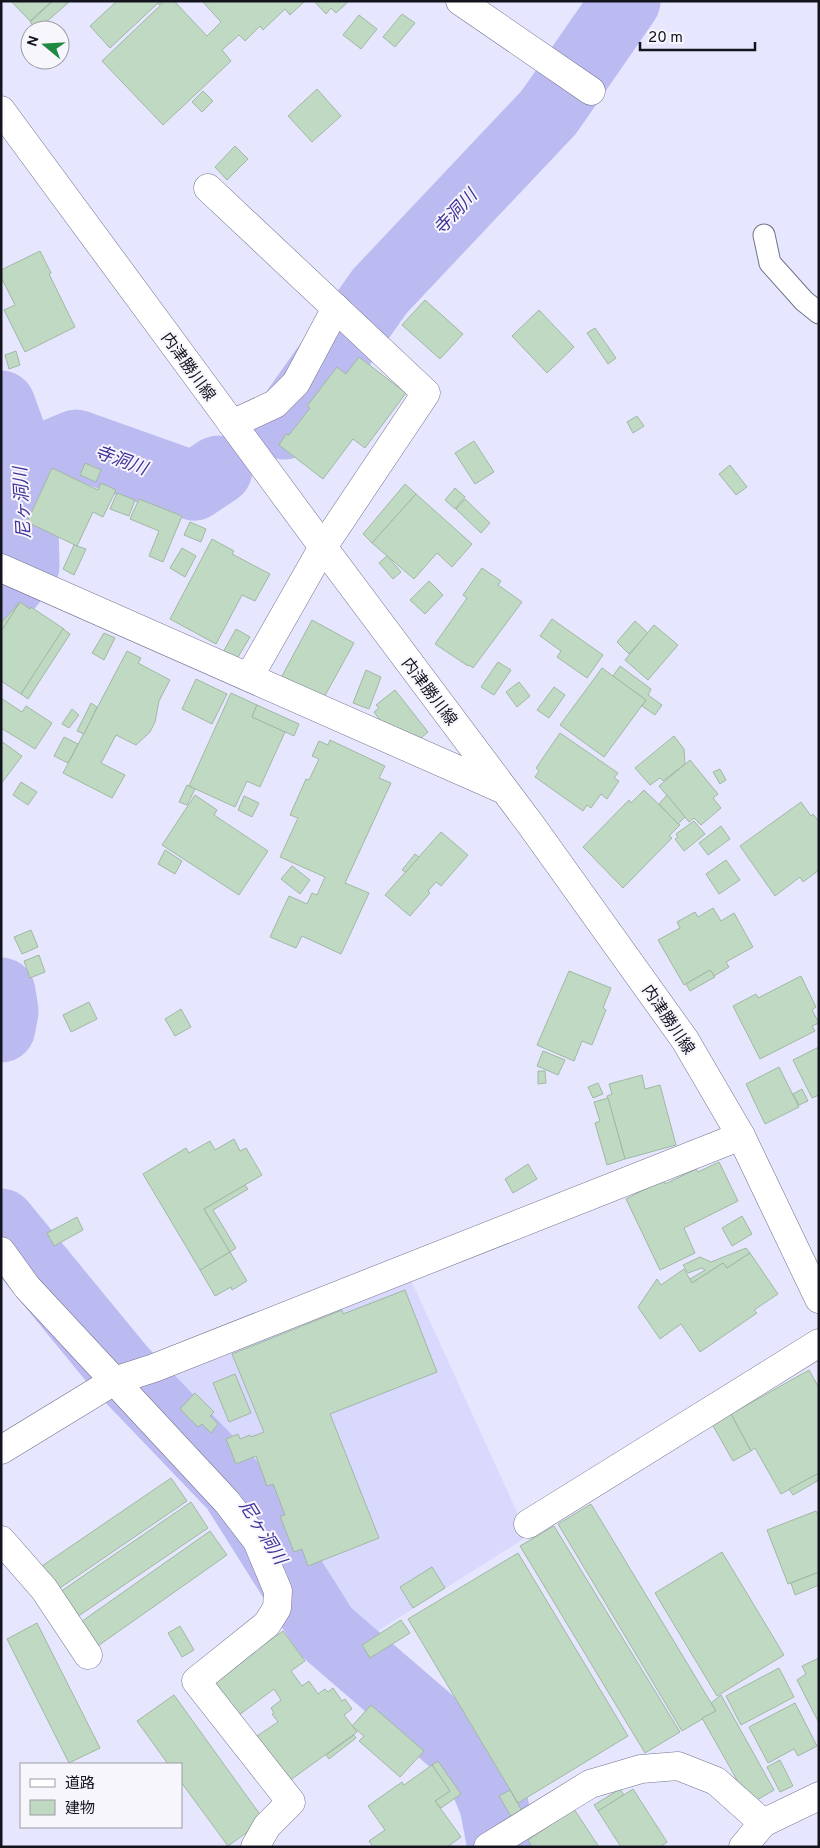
<svg xmlns="http://www.w3.org/2000/svg" width="820" height="1848" font-family="Overpass,'Noto Sans JP',sans-serif">
  <style>
    .built { fill: #d8d9fd }
    .lines { fill: none; stroke-linecap: round; stroke-linejoin: round }
    .river { stroke: #bbbbf2; stroke-width: 69 }
    .building { fill: #c0d9c3; stroke: #a0b8a3 }
    .service-casing { stroke: #72728c; stroke-width: 23 }
    .minor-casing { stroke: #72728c; stroke-width: 29 }
    .secondary-casing { stroke: #72728c; stroke-width: 29 }
    .service { stroke: #fff; stroke-width: 21 }
    .minor { stroke: #fff; stroke-width: 28 }
    .secondary { stroke: #fff; stroke-width: 28 }
    .labels { text-anchor: middle; stroke-width: 4; stroke-linejoin: round; paint-order: stroke }
    .street-label { font-size: 16px; fill: #13141e; stroke: #f6f6fc }
    .water-label { font-size: 18px; font-style: italic; fill: #433299; stroke: #f6f6fc }
  </style>
  <rect width="100%" height="100%" fill="#e6e7ff"/>
  <path class="built" d="M411 1280 528 1536 354 1646 324 1617 295 1568 239 1480 144 1384Z"/>
  <g class="lines">
    <g class="river">
      <path d="M1 405 23 466 25 566 1 595"/>
      <path d="M285 425 380 291 549 112 626 1"/>
      <path d="M23 466 76 444 194 486 218 470"/>
      <path d="M1 992 4 1011 1 1028"/>
      <path d="M1 1223 120 1368 235 1488 325 1631 455 1743 481 1773 494 1805 502 1847"/>
    </g>
  </g>
  <g class="building">
    <path d="M11 1H52L30 21Z"/>
    <path d="M53 1 69 2 37 30 30 22Z"/>
    <path d="M117 1H163L159 5 158 3 110 48 90 26Z"/>
    <path d="M165 1H174L207 36 221 22 202 1H305L290 15 285 9 263 30 260 26 245 41 239 35 222 50 231 61 163 125 102 61Z"/>
    <path d="M314 1H349L336 13 331 8 326 14Z"/>
    <path d="M402 14 415 23 395 47 383 37Z"/>
    <path d="M359 15 377 29 361 49 343 35Z"/>
    <path d="M317 89 341 116 312 142 288 116Z"/>
    <path d="M203 91 213 101 202 112 192 102Z"/>
    <path d="M235 146 248 159 227 180 215 167Z"/>
    <path d="M40 251 51 273 49 274 75 327 25 352 4 310 15 305 1 277V270Z"/>
    <path d="M425 300 463 334 440 359 402 325Z"/>
    <path d="M539 310 574 347 547 373 512 336Z"/>
    <path d="M595 328 616 358 608 364 587 333Z"/>
    <path d="M16 351 20 365 9 369 5 355Z"/>
    <path d="M359 357 406 393 365 448 353 439 323 479 279 445 286 434 289 435 310 408 307 406 337 367 346 374Z"/>
    <path d="M637 416 644 426 633 433 627 422Z"/>
    <path d="M474 441 494 472 475 484 455 453Z"/>
    <path d="M85 463 101 470 96 482 80 475Z"/>
    <path d="M730 465 747 487 736 495 719 474Z"/>
    <path d="M52 468 98 490 101 483 116 490 103 517 93 512 77 546 27 522Z"/>
    <path d="M405 484 416 494 372 543 363 534Z"/>
    <path d="M455 488 465 497 455 509 445 500Z"/>
    <path d="M117 493 135 500 129 516 110 509Z"/>
    <path d="M416 494 472 544 452 567 437 553 414 579 372 543Z"/>
    <path d="M139 499 182 516 163 562 149 556 159 531 130 519Z"/>
    <path d="M465 499 490 523 481 533 456 509Z"/>
    <path d="M190 522 206 529 201 542 184 535Z"/>
    <path d="M212 539 234 551 232 554 270 574 255 601 242 595 216 644 170 619Z"/>
    <path d="M74 545 86 549 74 575 63 569Z"/>
    <path d="M182 548 196 556 185 577 170 568Z"/>
    <path d="M387 556 401 572 393 579 379 563Z"/>
    <path d="M482 568 501 581 498 585 522 602 473 668 469 665 468 666 435 644 467 598 463 595Z"/>
    <path d="M429 581 443 595 425 614 410 600Z"/>
    <path d="M20 602 30 609 31 607 64 629 21 694 1 681V631Z"/>
    <path d="M20 602 1 631V623Z"/>
    <path d="M552 619 603 655 587 678 557 657 561 651 540 636Z"/>
    <path d="M312 620 354 643 322 701 281 678Z"/>
    <path d="M635 621 648 633 629 654 617 642Z"/>
    <path d="M654 625 678 645 648 680 625 660Z"/>
    <path d="M63 629 70 634 28 699 21 694Z"/>
    <path d="M236 629 250 637 235 662 222 654Z"/>
    <path d="M104 633 115 638 104 660 92 653Z"/>
    <path d="M127 651 141 658 138 663 170 680 159 701 155 722 150 732 136 745 116 735 101 763 125 775 112 798 63 773Z"/>
    <path d="M498 662 511 670 494 695 481 687Z"/>
    <path d="M620 666 651 689 648 695 662 705 655 715 642 706 646 700 613 676Z"/>
    <path d="M602 668 646 700 604 757 560 725Z"/>
    <path d="M366 670 381 677 369 709 353 703Z"/>
    <path d="M196 679 227 694 212 724 182 709Z"/>
    <path d="M519 682 530 696 517 707 506 692Z"/>
    <path d="M554 687 565 695 549 718 537 710Z"/>
    <path d="M395 690 428 732 415 743 388 731 374 712 379 708 376 705Z"/>
    <path d="M231 693 257 705 252 717 285 732 260 787 247 781 235 807 189 786Z"/>
    <path d="M1 698 22 712 26 706 52 723 35 749 1 728Z"/>
    <path d="M91 703 97 707 84 734 77 731Z"/>
    <path d="M257 705 299 724 294 736 252 717Z"/>
    <path d="M72 709 79 715 69 728 62 724Z"/>
    <path d="M560 733 618 773 614 778 619 781 607 799 601 794 591 808 587 805 583 811 535 777 539 771 536 768Z"/>
    <path d="M674 736 684 749 685 764 663 781 660 778 650 785 635 768Z"/>
    <path d="M64 737 78 744 68 763 54 756Z"/>
    <path d="M330 740 385 766 379 778 391 783 345 883 369 893 341 954 302 936 296 948 270 937 289 896 307 904 312 893 317 895 325 877 280 857 298 818 290 815 306 779 309 780 319 759 312 756 319 741 328 745Z"/>
    <path d="M1 741 22 756 1 784Z"/>
    <path d="M690 760 718 794 713 798 721 808 701 825 694 818 689 822 659 786Z"/>
    <path d="M720 769 726 780 720 784 713 772Z"/>
    <path d="M21 782 37 792 28 805 13 795Z"/>
    <path d="M187 785 195 789 187 805 179 802Z"/>
    <path d="M644 790 680 825 669 836 672 838 623 888 583 847 629 800 631 803Z"/>
    <path d="M195 795 217 810 214 815 268 851 239 895 162 845Z"/>
    <path d="M667 795 685 817 678 824 659 804Z"/>
    <path d="M244 796 259 803 252 817 238 810Z"/>
    <path d="M801 802 811 816 813 814 819 822V870L803 882 800 877 775 896 740 846Z"/>
    <path d="M694 821 705 834 684 851 675 839 678 837 676 834Z"/>
    <path d="M721 826 730 839 708 855 699 843Z"/>
    <path d="M441 832 468 855 441 886 436 882 428 891 430 893 410 916 385 895Z"/>
    <path d="M165 850 182 861 175 874 158 864Z"/>
    <path d="M415 854 419 857 406 872 402 870Z"/>
    <path d="M726 860 740 880 719 894 706 874Z"/>
    <path d="M292 866 310 880 300 894 281 879Z"/>
    <path d="M713 908 721 921 734 913 753 947 726 962 729 967 714 976 710 970 684 985 658 940 680 928 677 922 695 912 698 917Z"/>
    <path d="M31 930 38 947 22 954 14 937Z"/>
    <path d="M39 955 45 972 30 978 24 961Z"/>
    <path d="M710 970 715 977 690 991 686 984Z"/>
    <path d="M569 971 611 988 603 1008 606 1010 592 1045 582 1041 574 1061 537 1045Z"/>
    <path d="M801 976 816 1007 812 1010 819 1023 812 1026 815 1031 760 1059 733 1006 756 994 758 998Z"/>
    <path d="M89 1002 97 1019 71 1032 63 1015Z"/>
    <path d="M181 1009 191 1027 175 1036 165 1019Z"/>
    <path d="M819 1047V1095L812 1098 793 1060Z"/>
    <path d="M543 1051 565 1060 558 1075 537 1066Z"/>
    <path d="M779 1067 799 1107 765 1124 746 1084Z"/>
    <path d="M538 1071H545L546 1083 538 1084Z"/>
    <path d="M642 1075 645 1089 660 1085 676 1145 625 1159 607 1096 612 1094 609 1084Z"/>
    <path d="M598 1083 603 1094 593 1098 588 1087Z"/>
    <path d="M802 1089 808 1101 799 1105 793 1094Z"/>
    <path d="M608 1098 625 1159 607 1165 595 1123 600 1121 594 1102Z"/>
    <path d="M234 1139 240 1151 246 1148 262 1175 204 1209 230 1252 200 1270 143 1174 186 1148 189 1153 210 1141 215 1150Z"/>
    <path d="M719 1162 738 1201 684 1228 695 1253 660 1270 626 1199 663 1180 665 1184 696 1169 698 1172Z"/>
    <path d="M528 1164 537 1179 513 1193 505 1179Z"/>
    <path d="M245 1185 248 1189 213 1210 236 1248 230 1252 204 1209Z"/>
    <path d="M742 1216 752 1234 732 1246 722 1228Z"/>
    <path d="M77 1217 83 1230 54 1246 47 1233Z"/>
    <path d="M746 1248 750 1253 727 1268 723 1263 692 1283 690 1279 705 1270 702 1268 688 1273 683 1265 700 1257 711 1262Z"/>
    <path d="M230 1252 247 1281 232 1290 231 1287 215 1296 200 1270Z"/>
    <path d="M750 1253 778 1294 754 1310 757 1313 700 1352 681 1324 660 1339 638 1307 657 1279 661 1285 684 1269 692 1283 723 1263 727 1268Z"/>
    <path d="M405 1290 437 1372 330 1414 379 1538 308 1566 302 1549 294 1552 280 1516 285 1515 273 1484 267 1486 256 1456 236 1464 226 1439 238 1434 240 1439 250 1435 251 1437 264 1432 232 1354 342 1310 343 1314Z"/>
    <path d="M809 1370 819 1388V1473L781 1494 755 1448 751 1451 731 1414Z"/>
    <path d="M235 1374 251 1413 229 1422 213 1383Z"/>
    <path d="M195 1393 214 1412 210 1416 218 1424 211 1433 202 1424 198 1427 180 1409Z"/>
    <path d="M731 1414 751 1451 733 1461 712 1424Z"/>
    <path d="M819 1473V1480L793 1495 789 1489Z"/>
    <path d="M171 1478 187 1501 54 1592 39 1568Z"/>
    <path d="M191 1502 208 1528 74 1619 57 1594Z"/>
    <path d="M591 1504 716 1711 682 1731 558 1524Z"/>
    <path d="M816 1511 819 1517V1572L788 1584 767 1530Z"/>
    <path d="M554 1526 680 1732 645 1753 520 1546Z"/>
    <path d="M210 1531 227 1555 95 1648 78 1624Z"/>
    <path d="M722 1552 784 1655 717 1696 655 1593Z"/>
    <path d="M518 1553 628 1736 518 1803 408 1619Z"/>
    <path d="M432 1567 445 1588 413 1608 400 1587Z"/>
    <path d="M819 1572V1585L795 1595 791 1583Z"/>
    <path d="M401 1620 410 1633 370 1658 362 1645Z"/>
    <path d="M37 1623 100 1748 69 1763 7 1639Z"/>
    <path d="M180 1626 194 1650 182 1657 168 1633Z"/>
    <path d="M283 1631 305 1661 291 1671 302 1686 309 1681 318 1694 325 1689 328 1692 333 1688 342 1701 345 1699 352 1709 344 1715 357 1732 289 1781 257 1736 278 1722 272 1714 274 1713 271 1708 281 1700 274 1689 239 1715 214 1681Z"/>
    <path d="M819 1658V1723L797 1680 806 1674 802 1666Z"/>
    <path d="M779 1668 794 1697 741 1725 726 1696Z"/>
    <path d="M174 1695 264 1820 228 1846 181 1782V1764H168L137 1721Z"/>
    <path d="M721 1695 774 1790 757 1800 741 1787 702 1718 716 1711 711 1703Z"/>
    <path d="M795 1703 817 1746 798 1756 794 1749 768 1763 749 1727Z"/>
    <path d="M371 1705 424 1751 400 1777 359 1741 364 1736 352 1726Z"/>
    <path d="M354 1735 356 1738 329 1759 326 1755Z"/>
    <path d="M780 1760 793 1786 780 1792 767 1767Z"/>
    <path d="M438 1761 461 1794 441 1808 435 1801 450 1791 432 1765Z"/>
    <path d="M432 1765 450 1791 435 1801 461 1837 447 1847H373L369 1841 385 1830 368 1806 402 1782 404 1785Z"/>
    <path d="M620 1789 624 1795 598 1811 594 1805Z"/>
    <path d="M633 1789 667 1842 660 1847H621L598 1811Z"/>
    <path d="M510 1790 522 1811 512 1818 499 1796Z"/>
    <path d="M574 1809 599 1847H532L528 1840Z"/>
  </g>
  <g class="lines">
    <g class="service-casing">
      <path id="service" d="M764 235 770 263 804 301 819 313"/>
    </g>
    <g class="minor-casing">
      <g id="minor">
        <path d="M460 1 591 91"/>
        <path d="M208 188 426 393 323 547 249 677"/>
        <path d="M232 424 275 404 296 383 336 308"/>
        <path d="M1 568 504 790"/>
        <path d="M1 1251 27 1287 227 1502 257 1541 278 1591 277 1608 267 1624 196 1681 291 1802 267 1826 255 1847"/>
        <path d="M1 1450 114 1381 154 1368 741 1136"/>
        <path d="M528 1524 819 1343"/>
        <path d="M1 1540 44 1589 88 1655"/>
        <path d="M488 1847 590 1784 641 1769 678 1766 716 1781 763 1823"/>
        <path d="M743 1847 763 1823 819 1796"/>
      </g>
    </g>
    <g class="secondary-casing">
      <path id="secondary" d="M1 110 323 547 531 825 685 1040 741 1136 819 1299"/>
    </g>
    <use href="#service" class="service"/>
    <use href="#minor" class="minor"/>
    <use href="#secondary" class="secondary"/>
  </g>
  <g class="labels">
    <g class="street-label">
      <text transform="translate(189 366) rotate(54)" y="6">内津勝川線</text>
      <text transform="translate(430 691) rotate(53)" y="6">内津勝川線</text>
      <text transform="translate(669 1019) rotate(56)" y="6">内津勝川線</text>
    </g>
    <g class="water-label">
      <text transform="translate(455 212) rotate(-47)" y="6">寺洞川</text>
      <text transform="translate(121 460) rotate(20)" y="6">寺洞川</text>
      <text transform="translate(22 503) rotate(-93)" y="6">尼ヶ洞川</text>
      <text transform="translate(263 1532) rotate(58)" y="6">尼ヶ洞川</text>
    </g>
  </g>
  <rect width="820" height="1848" fill="none" stroke="#13141e" stroke-width="5"/>
  <rect x="20" y="1763" width="162" height="65" fill="#f6f6fc" stroke="#9b9ca3"/>
  <rect x="30" y="1779" width="25" height="8" fill="#ffffff" stroke="#9b9ca3"/>
  <text x="65" y="1788" font-size="15" fill="#13141e">道路</text>
  <rect x="30" y="1800" width="25" height="15" fill="#c0d9c3" stroke="#9b9ca3"/>
  <text x="65" y="1813" font-size="15" fill="#13141e">建物</text>
  <g transform="translate(45 45) rotate(288)"><circle r="24" fill="#f6f6fc" stroke="#9b9ca3"/>
  <path d="M0-4L9 19L0 12L-9 19Z" fill="#1e8940"/>
  <text y="-8" font-size="14" font-weight="bold" text-anchor="middle" fill="#13141e">N</text>
  </g>
  <path d="M640 42v8h115v-8" fill="none" stroke="#13141e" stroke-width="2.5"/>
  <text x="648" y="42" font-size="15" fill="#13141e" stroke="#f6f6fc" stroke-width="4" paint-order="stroke">20 m</text>
</svg>
